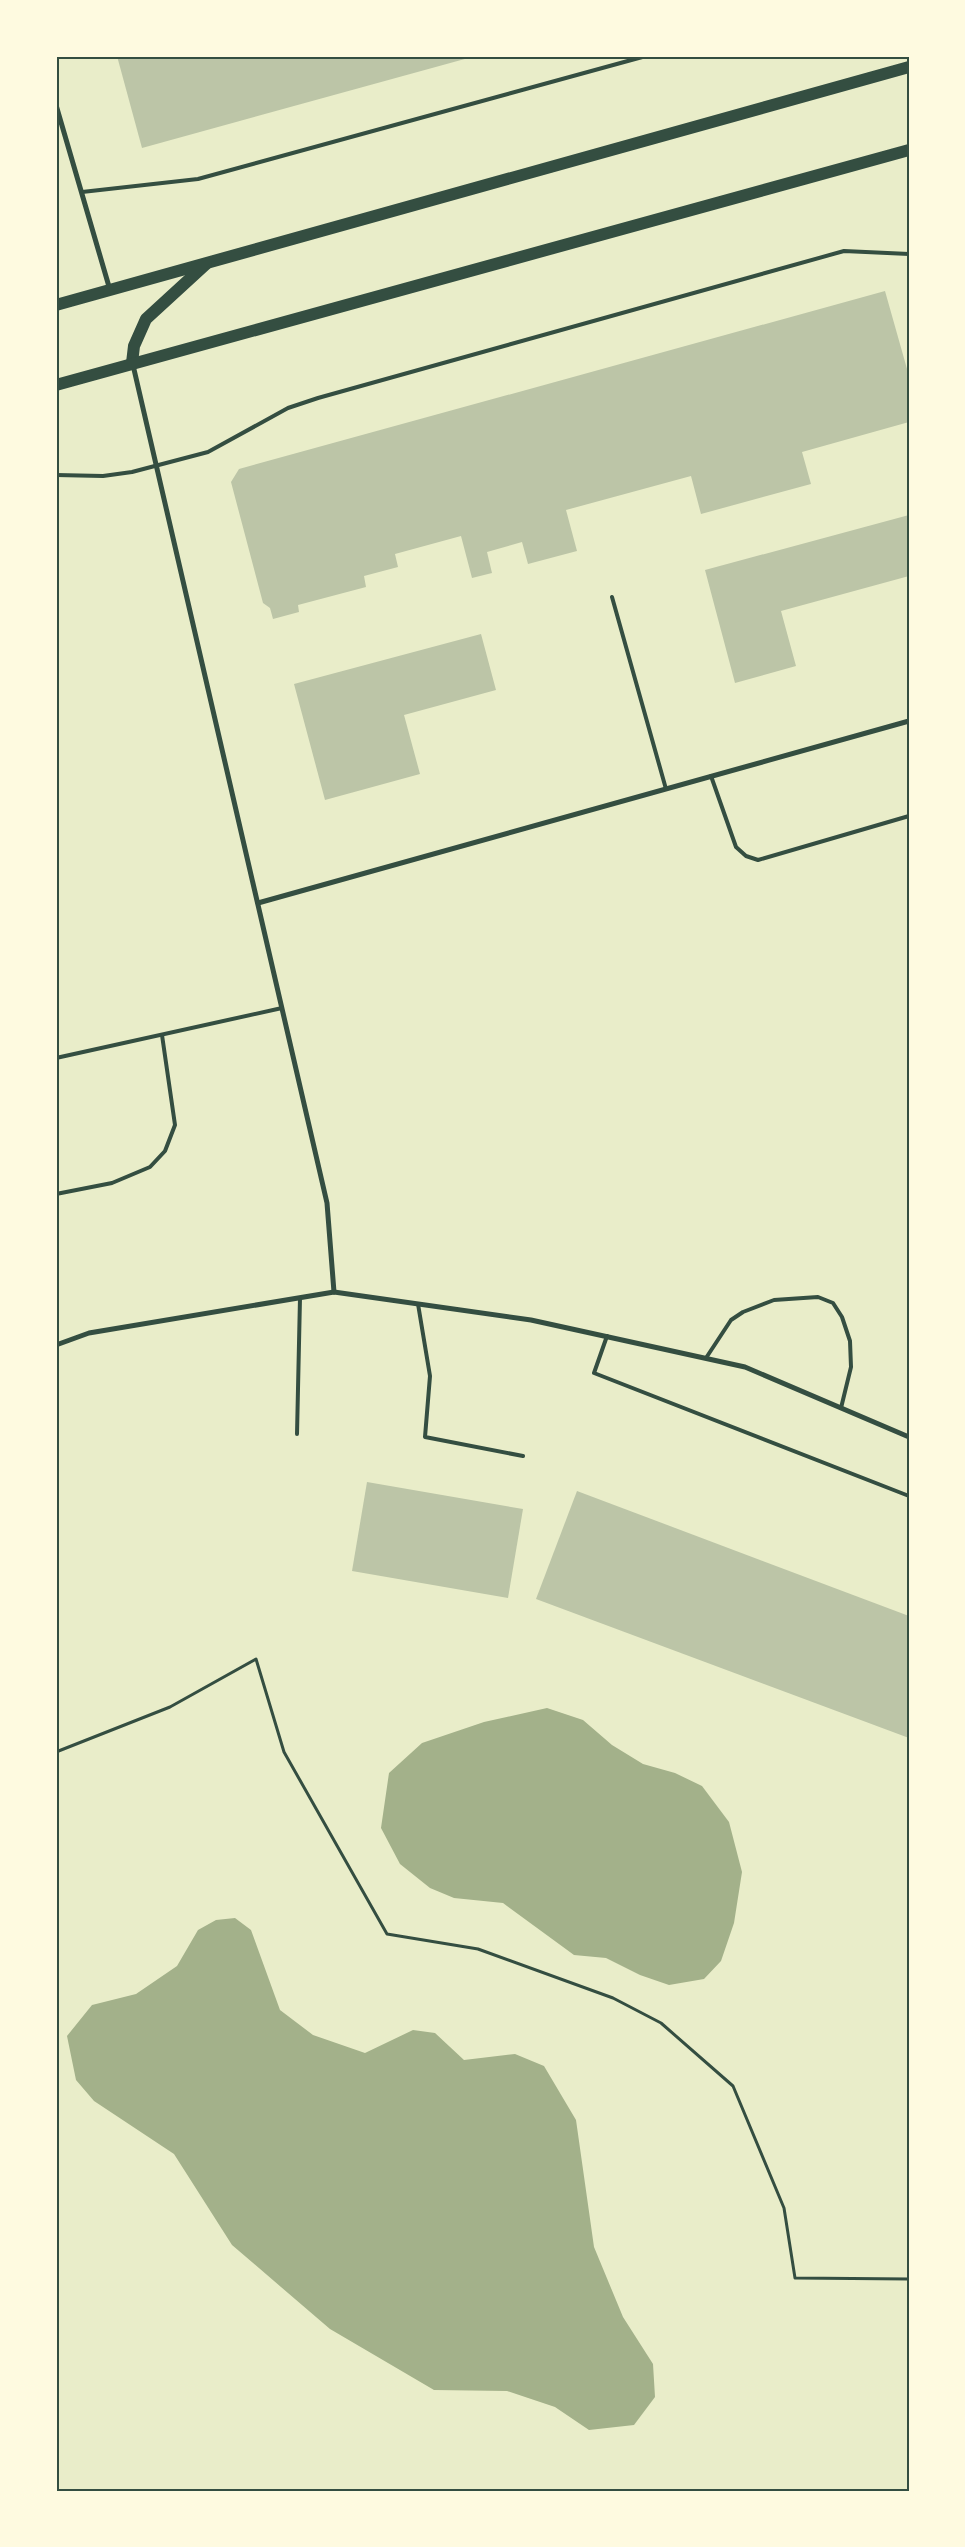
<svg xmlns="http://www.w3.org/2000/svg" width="965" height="2547" font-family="'PT Sans',sans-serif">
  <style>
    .water { fill: #a3b18a }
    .building { fill: #bcc5a7 }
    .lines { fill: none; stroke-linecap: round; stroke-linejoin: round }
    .path { stroke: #344e41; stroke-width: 3 }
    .service { stroke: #344e41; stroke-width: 4 }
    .minor { stroke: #344e41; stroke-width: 5 }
    .primary { stroke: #344e41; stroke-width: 12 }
    .neatline { fill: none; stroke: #344e41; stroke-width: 2 }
  </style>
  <rect width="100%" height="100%" fill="#e9edc9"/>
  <g class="water">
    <path d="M547 1708 583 1720 612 1745 643 1764 675 1773 702 1786 729 1822 742 1872 734 1923 721 1961 704 1979 669 1985 640 1975 606 1958 574 1955 503 1903 454 1898 430 1888 400 1864 381 1828 389 1773 422 1743 484 1722Z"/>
    <path d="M235 1918 251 1930 280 2010 313 2035 365 2053 413 2030 435 2033 464 2060 515 2054 544 2066 576 2120 594 2247 623 2317 653 2364 655 2397 634 2425 589 2430 555 2407 507 2391 434 2390 330 2329 232 2245 174 2154 94 2101 76 2080 67 2036 92 2005 136 1994 177 1966 198 1930 216 1920Z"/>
  </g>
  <g class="building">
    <path d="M117 56H472V57L142 148Z"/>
    <path d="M885 291 909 376V422L802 452 811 484 701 514 691 476 566 510 577 551 528 564 522 542 487 552 492 573 472 578 461 536 395 554 398 567 364 576 366 587 298 605 299 612 273 619 270 608 263 603 231 482 239 469Z"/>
    <path d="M909 515V576L781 611 796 666 735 683 705 570Z"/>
    <path d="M481 634 496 690 404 715 420 774 325 800 294 684Z"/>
    <path d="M367 1482 523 1509 508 1598 352 1571Z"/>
    <path d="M577 1491 909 1616V1738L536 1599Z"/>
  </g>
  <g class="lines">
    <path class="path" d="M56 1752 170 1707 256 1659 284 1752 387 1934 478 1949 613 1998 661 2023 733 2086 784 2208 795 2278 909 2279"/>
    <g class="service">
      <path d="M82 192 198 179 646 56"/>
      <path d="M56 475 103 476 132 472 208 452 288 408 318 398 844 251 909 254"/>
      <path d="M612 597 666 789"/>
      <path d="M711 776 736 847 746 856 758 860 909 816"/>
      <path d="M56 1058 282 1008"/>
      <path d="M56 1194 112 1183 150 1167 165 1151 175 1125 162 1035"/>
      <path d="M418 1304 430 1376 425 1437 523 1456"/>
      <path d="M607 1336 594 1373 909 1496"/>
      <path d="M706 1358 731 1320 743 1312 774 1300 818 1297 833 1303 842 1317 850 1341 851 1367 841 1408"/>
      <path d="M297 1434 300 1298"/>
    </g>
    <g class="minor">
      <path d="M56 105 110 290"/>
      <path d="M133 365 327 1203 334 1292"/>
      <path d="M258 903 909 721"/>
      <path d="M56 1345 89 1333 334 1292 531 1320 745 1367 909 1437"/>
    </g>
    <g class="primary">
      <path d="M56 305 909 67"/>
      <path d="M132 363 134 346 146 319 206 264"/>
      <path d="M56 385 909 150"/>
    </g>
  </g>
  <rect width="965" height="2547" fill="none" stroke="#fefae0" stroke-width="115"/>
  <rect x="58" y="58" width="850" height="2432" class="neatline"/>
</svg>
